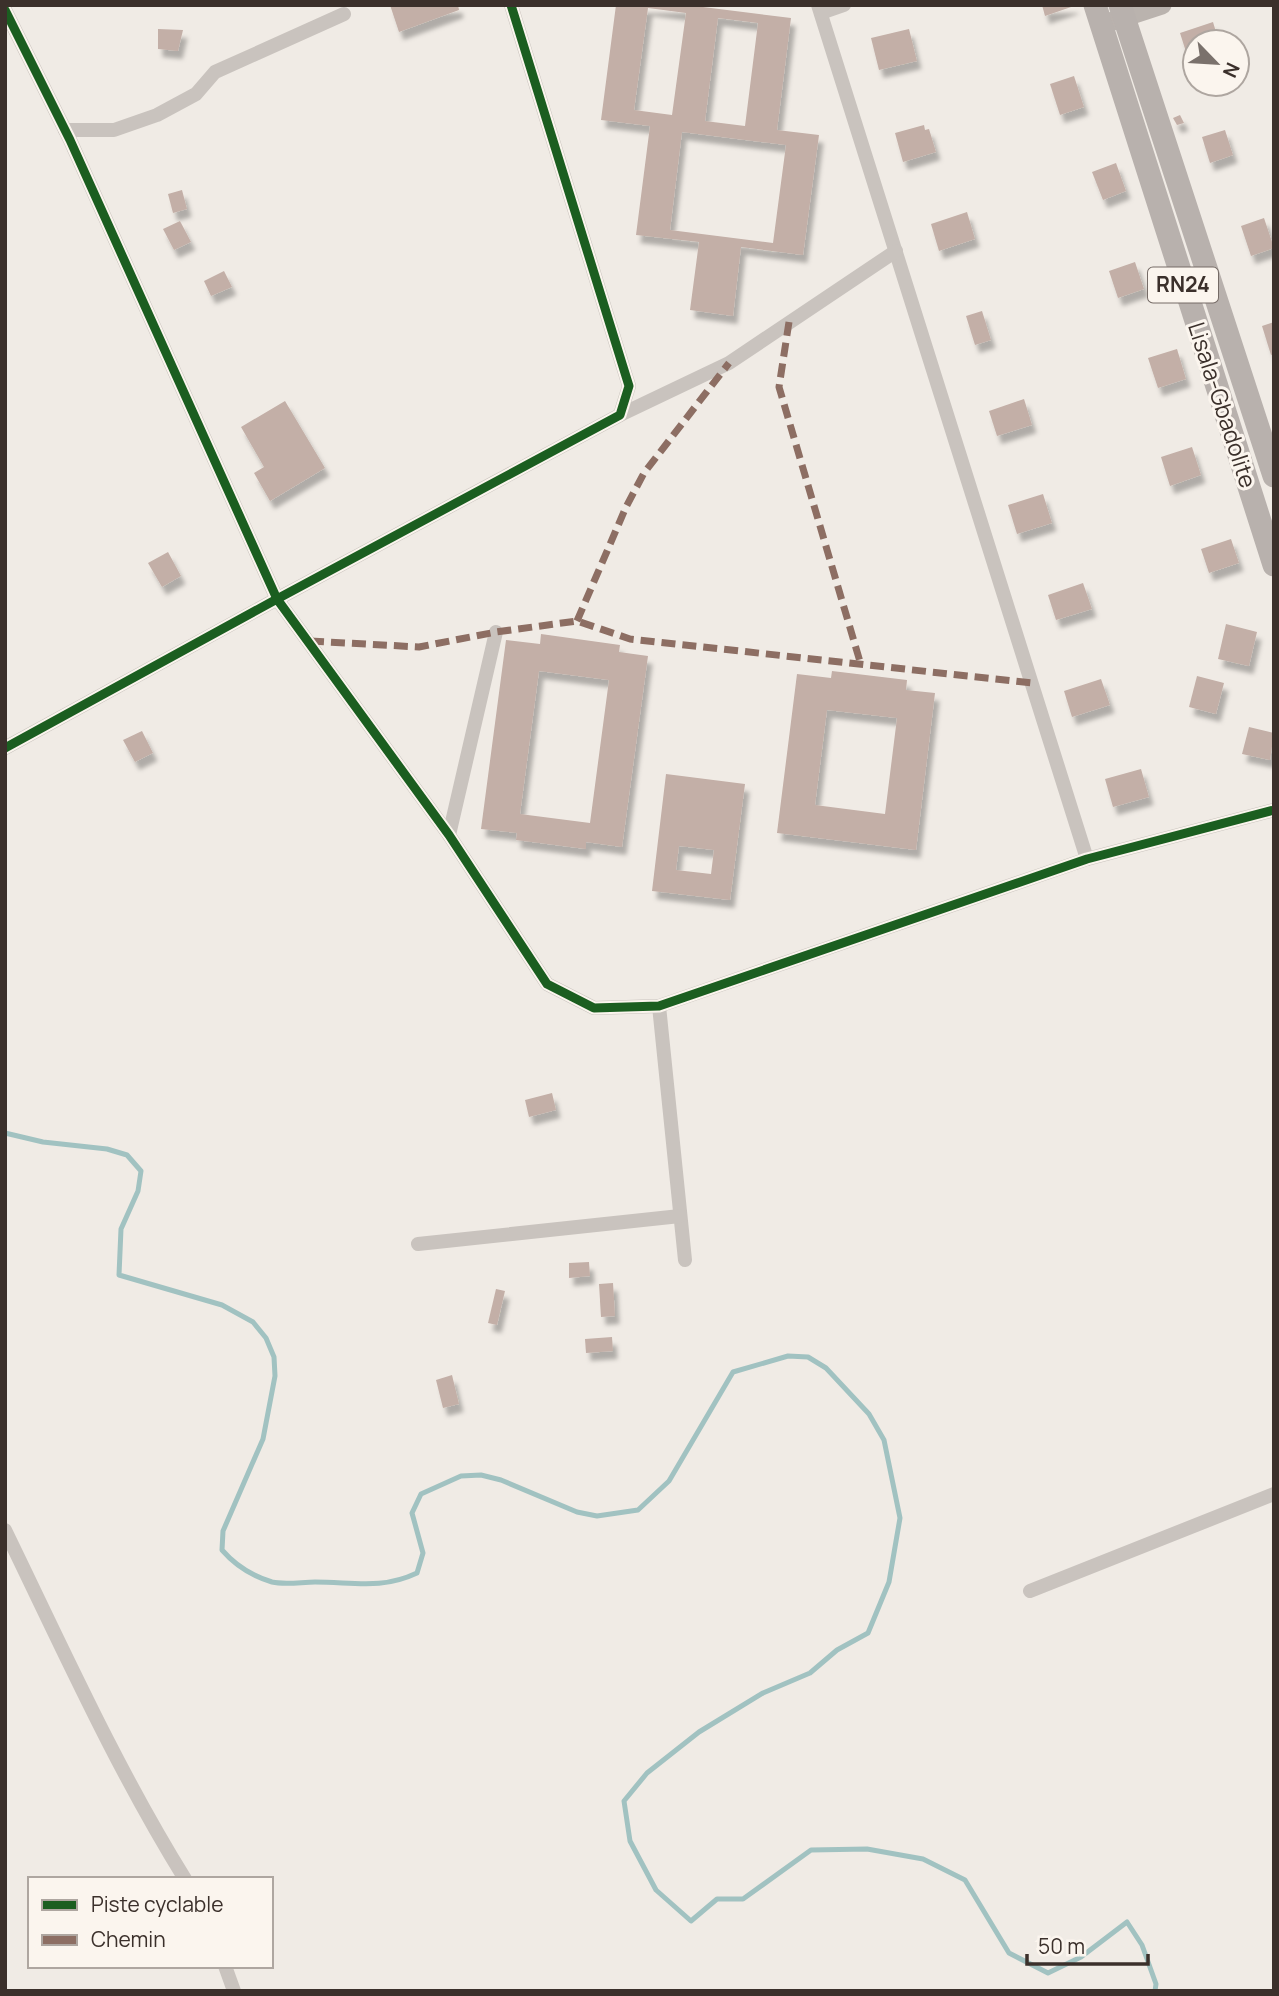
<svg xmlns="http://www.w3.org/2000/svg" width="1279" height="1996" font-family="Manrope,sans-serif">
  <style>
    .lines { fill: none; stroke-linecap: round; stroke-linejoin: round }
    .stream { stroke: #a1c2c1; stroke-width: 5 }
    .building { fill: #c3afa7; fill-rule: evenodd; filter: url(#shadow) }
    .street { stroke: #c9c3be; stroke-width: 14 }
    .secondary { stroke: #bab3ae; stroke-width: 19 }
    .primary { stroke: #b8b1ad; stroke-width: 23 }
    .quiet { stroke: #8d6e63; stroke-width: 7; stroke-dasharray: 14 7; stroke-linecap: butt }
    .cycleway-casing { stroke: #fbf5ee; stroke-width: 13 }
    .cycleway { stroke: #1b5e20; stroke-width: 9 }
    .labels { text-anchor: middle; stroke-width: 6; stroke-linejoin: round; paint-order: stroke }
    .shield { fill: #fbf5ee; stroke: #756b66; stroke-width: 2 }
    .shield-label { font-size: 21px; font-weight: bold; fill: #3b302b }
    .street-label { font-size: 23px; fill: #3b302b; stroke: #fbf5ee }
  </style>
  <defs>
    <filter id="shadow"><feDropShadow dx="4.5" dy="8" stdDeviation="2" flood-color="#0004"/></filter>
  </defs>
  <rect width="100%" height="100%" fill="#f0ebe5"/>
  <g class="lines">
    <path class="stream" d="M5 1133 43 1142 107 1149 127 1155 141 1171 138 1191 121 1229 119 1275 222 1305 253 1322 266 1338 274 1357 275 1376 263 1439 223 1531 222 1550C235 1565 252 1576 272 1582 285 1585 302 1582 315 1582 353 1582 381 1590 417 1573L423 1553 412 1513 421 1494 461 1476 481 1475 501 1480 577 1512 597 1516 638 1510 669 1481 733 1372 788 1356 808 1357 826 1368 869 1414 884 1440 900 1518 889 1582 868 1633 837 1650 810 1673 763 1693 699 1732 647 1773 624 1801 630 1841 656 1890 691 1921 717 1899H743L811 1850 867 1849 923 1859 965 1880 1009 1953 1048 1973 1081 1957 1127 1922 1142 1945 1156 1984 1155 1991"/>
  </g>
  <g class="building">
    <path d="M390 5H458L459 10 399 32Z"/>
    <path d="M616 5H687L791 18 777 130 819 135 803 255 741 247 733 316 690 310 699 242 636 235 650 126 601 120ZM648 8 686 13 672 115 634 110ZM718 18 758 23 745 126 705 121ZM682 132 786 145 773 243 670 230Z"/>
    <path d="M1042 5H1074V6L1045 16Z"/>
    <path d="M1213 22 1219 42H1195L1194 77 1180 33Z"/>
    <path d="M158 29 183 30 178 51 158 49Z"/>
    <path d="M909 29 917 61 879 70 871 38Z"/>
    <path d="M1074 76 1084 107 1060 115 1050 84Z"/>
    <path d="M1180 115 1184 123 1177 125 1173 118Z"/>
    <path d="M924 125 925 130 929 129 936 152 903 162 895 133Z"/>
    <path d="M1225 130 1233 155 1210 163 1202 137Z"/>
    <path d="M1116 163 1126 191 1103 200 1092 172Z"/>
    <path d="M182 190 187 209 173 213 168 194Z"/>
    <path d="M967 212 975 239 939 251 931 224Z"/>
    <path d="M1264 218 1274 248 1251 256 1241 226Z"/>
    <path d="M180 221 191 242 174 250 163 229Z"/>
    <path d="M1135 262 1144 289 1118 298 1109 271Z"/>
    <path d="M224 271 232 287 211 296 204 281Z"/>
    <path d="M982 311 991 340 975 345 966 316Z"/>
    <path d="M1274 322V354L1271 355 1262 326Z"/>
    <path d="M1177 349 1186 379 1158 388 1148 358Z"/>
    <path d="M1024 399 1032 425 997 436 989 411Z"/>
    <path d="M285 401 325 468 270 501 254 473 264 467 241 427Z"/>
    <path d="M1192 447 1201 475 1170 486 1161 457Z"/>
    <path d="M1043 494 1052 523 1017 534 1008 505Z"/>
    <path d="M1231 539 1239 563 1209 573 1201 549Z"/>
    <path d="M168 552 181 576 162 587 148 563Z"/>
    <path d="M1083 583 1092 609 1056 620 1048 595Z"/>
    <path d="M1226 624 1257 632 1249 666 1218 659Z"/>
    <path d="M541 634 620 645 619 652 648 656 622 847 586 842V849L516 840 517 833 481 829 506 640 540 644ZM539 671 609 680 590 823 520 814Z"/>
    <path d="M832 671 907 680 906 690 935 693 916 850 777 833 797 674 831 678ZM827 710 897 718 885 814 815 805Z"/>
    <path d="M1197 676 1224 683 1216 714 1189 707Z"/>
    <path d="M1101 679 1110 705 1072 717 1064 691Z"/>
    <path d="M1249 727 1274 733 1270 760 1242 754Z"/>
    <path d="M142 731 153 753 135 762 123 740Z"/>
    <path d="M1141 769 1149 797 1113 807 1105 779Z"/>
    <path d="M666 774 745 784 730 900 652 891ZM679 846 714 850 711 874 676 870Z"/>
    <path d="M552 1093 556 1110 529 1117 525 1100Z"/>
    <path d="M589 1262 590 1276 569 1278V1263Z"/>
    <path d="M613 1283 615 1316 601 1317 599 1284Z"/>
    <path d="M496 1289 505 1291 497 1325 488 1323Z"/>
    <path d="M612 1337 613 1351 586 1353 585 1339Z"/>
    <path d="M452 1375 459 1404 443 1408 436 1380Z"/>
  </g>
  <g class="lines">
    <g class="street">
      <path d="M818 5 1087 859"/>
      <path d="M5 10 70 140 277 599 620 415 629 386 511 5"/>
      <path d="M821 13 844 5"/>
      <path d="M65 130H114L157 115 196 94 215 72 344 14"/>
      <path d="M620 415 729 363 896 251"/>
      <path d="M5 748 277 599 449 835 547 984 594 1008 659 1006 1087 859 1274 810"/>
      <path d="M449 835 496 632"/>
      <path d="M659 1006 685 1260"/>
      <path d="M418 1244 680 1216"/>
      <path d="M5 1530C62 1647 116 1768 185 1879"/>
      <path d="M1030 1591 1274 1494"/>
      <path d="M225 1966 234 1991"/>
    </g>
    <path class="secondary" d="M1110 22 1162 5"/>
    <g class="primary">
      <path d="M1095 5 1274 565"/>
      <path d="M1120 5 1274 476"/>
    </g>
    <g class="quiet">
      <path d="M789 322 779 387 861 665"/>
      <path d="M577 621 626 507 644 473 729 363"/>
      <path d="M310 641 419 647 496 632 577 621 630 639 1032 683"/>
    </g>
    <g class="cycleway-casing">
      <g id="cycleway">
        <path d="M5 10 70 140 277 599 620 415 629 386 511 5"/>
        <path d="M5 748 277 599 449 835 547 984 594 1008 659 1006 1087 859 1274 810"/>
      </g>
    </g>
    <use href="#cycleway" class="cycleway"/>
  </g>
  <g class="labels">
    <rect class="shield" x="1148" y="267.5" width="70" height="35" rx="5"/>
    <g class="shield-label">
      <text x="1183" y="292">RN24</text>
    </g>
    <g class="street-label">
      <text transform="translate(1222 405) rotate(72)" y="8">Lisala-Gbadolite</text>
    </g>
  </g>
  <rect width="1279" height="1996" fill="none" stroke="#3b302b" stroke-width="14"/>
  <rect x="28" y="1877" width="245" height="91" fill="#fbf5ee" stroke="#aea6a0" stroke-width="2"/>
  <rect x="42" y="1900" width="35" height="10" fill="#1b5e20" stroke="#aea6a0" stroke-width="2"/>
  <text x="91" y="1912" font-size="21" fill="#3b302b">Piste cyclable</text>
  <rect x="42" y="1935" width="35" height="10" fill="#8d6e63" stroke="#aea6a0" stroke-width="2"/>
  <text x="91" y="1947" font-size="21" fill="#3b302b">Chemin</text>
  <g transform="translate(1216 63) rotate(115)"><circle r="33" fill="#fbf5ee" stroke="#aea6a0" stroke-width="2"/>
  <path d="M0-5L12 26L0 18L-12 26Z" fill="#7a716c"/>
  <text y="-10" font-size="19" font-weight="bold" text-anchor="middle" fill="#3b302b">N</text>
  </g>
  <path d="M1027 1954v10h121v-10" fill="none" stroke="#3b302b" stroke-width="3.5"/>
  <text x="1038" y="1954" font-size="21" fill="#3b302b" stroke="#fbf5ee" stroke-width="5" paint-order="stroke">50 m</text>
</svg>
